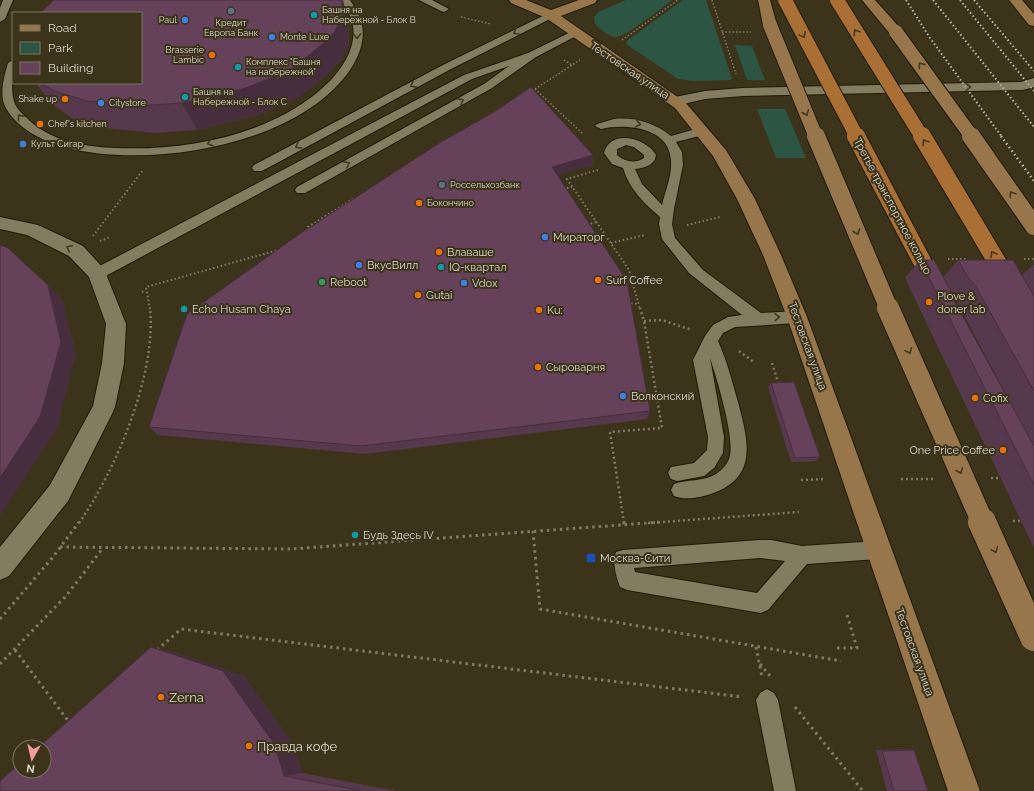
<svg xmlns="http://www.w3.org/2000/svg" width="1034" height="791" font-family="Raleway,sans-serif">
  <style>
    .green { fill: #2d5543 }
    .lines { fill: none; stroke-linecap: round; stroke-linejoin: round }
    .lane-casing { stroke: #221b03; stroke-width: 2 }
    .street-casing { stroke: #221b03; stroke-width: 2 }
    .secondary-casing { stroke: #221b03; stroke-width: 2 }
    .path-far3 { stroke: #817a66; stroke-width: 1.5; stroke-dasharray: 1.5 2; stroke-linecap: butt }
    .path-far2 { stroke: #817a66; stroke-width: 2; stroke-dasharray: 1.5 2.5; stroke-linecap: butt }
    .path-far1 { stroke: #817a66; stroke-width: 2.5; stroke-dasharray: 2 3; stroke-linecap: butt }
    .path { stroke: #817a66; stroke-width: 3; stroke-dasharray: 2.5 4; stroke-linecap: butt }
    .lane { fill: #847c61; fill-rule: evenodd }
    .street { fill: #847c61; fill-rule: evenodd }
    .secondary { fill: #97764b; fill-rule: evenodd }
    .rail-far1 { stroke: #bdb7a7; stroke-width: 2; stroke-dasharray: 1.5 2.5; stroke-linecap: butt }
    .rail { stroke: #bdb7a7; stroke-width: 2.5; stroke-dasharray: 1.5 3; stroke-linecap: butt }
    .secondary-bridge-far3-casing { stroke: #221b03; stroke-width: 16; stroke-linecap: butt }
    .secondary-bridge-far2-casing { stroke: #221b03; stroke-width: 20; stroke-linecap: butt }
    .secondary-bridge-far1-casing { stroke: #221b03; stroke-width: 24; stroke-linecap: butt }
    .secondary-bridge-casing { stroke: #221b03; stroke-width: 30; stroke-linecap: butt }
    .primary-bridge-far2-casing { stroke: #221b03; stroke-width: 16; stroke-linecap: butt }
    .primary-bridge-far1-casing { stroke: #221b03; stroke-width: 20; stroke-linecap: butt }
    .primary-bridge-casing { stroke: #221b03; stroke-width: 24; stroke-linecap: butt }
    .secondary-bridge-far3 { stroke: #97764b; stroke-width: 14 }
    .secondary-bridge-far2 { stroke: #97764b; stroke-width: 18 }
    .secondary-bridge-far1 { stroke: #97764b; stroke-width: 22 }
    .secondary-bridge { stroke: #97764b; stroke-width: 28 }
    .primary-bridge-far2 { stroke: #aa6f35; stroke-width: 14 }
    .primary-bridge-far1 { stroke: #aa6f35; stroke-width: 18 }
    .primary-bridge { stroke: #aa6f35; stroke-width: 22 }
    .wall { fill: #57394d; fill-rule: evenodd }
    .shaded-wall { fill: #472e3f }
    .building { fill: #65425a; stroke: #472e3f }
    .oneway { stroke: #423b22 }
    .oneway2 { stroke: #463a1e }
    .oneway3 { stroke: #443b20 }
    .service-dot { fill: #5c6f8a; stroke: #3b341b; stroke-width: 1.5 }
    .culture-dot { fill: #0f9aa8; stroke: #3b341b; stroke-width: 1.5 }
    .shop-dot { fill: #3f7fe0; stroke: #3b341b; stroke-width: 1.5 }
    .food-dot { fill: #e8710a; stroke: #3b341b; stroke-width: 1.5 }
    .leisure-dot { fill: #2e9e5b; stroke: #3b341b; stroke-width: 1.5 }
    .transit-dot { fill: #1a4fb4; stroke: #3b341b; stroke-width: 1.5 }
    .labels { text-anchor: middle; stroke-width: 4; stroke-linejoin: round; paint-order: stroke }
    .far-poi-label { font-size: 9px; fill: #dbd6c8; stroke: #3b341b; text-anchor: start }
    .street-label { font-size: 11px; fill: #dbd6c8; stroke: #3b341b }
    .poi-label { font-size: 11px; fill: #dbd6c8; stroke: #3b341b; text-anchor: start }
    .near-poi-label { font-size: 13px; fill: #dbd6c8; stroke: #3b341b; text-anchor: start }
  </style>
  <rect width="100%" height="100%" fill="#3b341b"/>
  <g class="green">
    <path d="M626 0H672C663 7 624 38 616 37 609 37 600 29 595 24L594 17 598 12Z"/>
    <path d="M683 0H706L732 79 730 80 694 81 678 79 626 44 628 40Z"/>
    <path d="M735 45 752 46 765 80H747Z"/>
    <path d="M757 109H785L806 158H776Z"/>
  </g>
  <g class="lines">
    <g class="lane-casing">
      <g id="lane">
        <path d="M3 0H13L5 19 0 22V8Z"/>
        <path d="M340 0H350C354 7 359 13 361 21 366 38 360 55 350 70 298 146 148 170 64 147 42 141 14 127 4 104 0 92 4 76 8 63L13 60C13 72 10 93 15 104 18 111 26 117 31 122 54 142 87 147 116 148 189 151 277 134 330 81 345 65 358 44 352 21 350 14 344 7 340 0Z"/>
        <path d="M419 0H432L449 9 444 12 441 11Z"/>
        <path d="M551 12 556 15 554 17 451 69 262 171H254L252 168 254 165 443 65Z"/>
        <path d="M575 30 578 31 580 33 578 35 536 57 492 88 305 193H297L295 190 297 187 484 84 509 66 472 79 102 278 97 279 92 278 90 274 92 270 464 75 528 53Z"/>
        <path d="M614 119C636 117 654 123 671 136L703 127 707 128 709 131 707 134 676 142 682 152 683 165 674 209 672 224 675 238 703 270 761 313 797 311 802 313 804 317 802 321 797 323 735 327 723 333 718 341C727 361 732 381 738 402 747 437 759 475 716 492 703 497 687 501 674 496L671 490 674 484C687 479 703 482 716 474 722 470 729 463 730 455 734 435 717 379 710 358L724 437 723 453 714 468 704 476 677 481 671 479 668 473 671 467 694 463 707 450 708 437 693 360 705 336 713 325 728 317 742 315 689 273 662 239 659 224 660 217C644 203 629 189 623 168L612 164 604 153C610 128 647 138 656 155 655 165 645 168 635 169L642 184 662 205C665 192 671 178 671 165 673 128 628 123 601 129L595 126 597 124ZM626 145 634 147 644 155V158C635 164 625 162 617 155V149Z"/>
        <path d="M760 540H771L802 546 878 541 885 543 887 550 885 557 878 559 807 564 768 610 761 613 627 590 620 587C616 576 612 563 616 552L623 550ZM760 558 785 561 757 593 635 572 634 568Z"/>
        <path d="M767 689 774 693 778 700 796 791H774L756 700 760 693Z"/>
      </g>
    </g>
    <g class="street-casing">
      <g id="street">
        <path d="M1034 78V87L1023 90 743 96 705 99 675 106 670 104 667 101 670 98 705 91 743 88 1021 82Z"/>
        <path d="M0 217 38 225 83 246 104 269 126 324 124 363 115 407 112 414 68 501 9 576 0 580V547L50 485 93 406 102 363 106 324 89 277 69 256 27 235 0 229Z"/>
      </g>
    </g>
    <g class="secondary-casing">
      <g id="secondary">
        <path d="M509 0H526L551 10 579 0H597L595 3 561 16 685 102 726 150 755 199 781 255 807 317 980 791H948L787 317 763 255 737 199 713 156 675 108 546 18 511 3Z"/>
        <path d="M758 0H770L777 25 775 28H765L763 25Z"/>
        <path d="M862 0H875L901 29 903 32 901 35H891Z"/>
        <path d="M1009 0H1022L1034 14V26L1029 25Z"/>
      </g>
    </g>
    <g class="path-far3">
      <path d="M712 0 736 74"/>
      <path d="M461 17 491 24"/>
      <path d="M722 32H751"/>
      <path d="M622 40 678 0"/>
      <path d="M564 60 573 66"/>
      <path d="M535 89 583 134"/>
      <path d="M535 89 580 60"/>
    </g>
    <g class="path-far2">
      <path d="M598 170 567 179 629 270 640 309"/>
      <path d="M563 189 572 187"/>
      <path d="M587 225 596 222"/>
      <path d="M687 225 720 217"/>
      <path d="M307 231 308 227 353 199"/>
      <path d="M93 236 143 170"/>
      <path d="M100 241 110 237"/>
      <path d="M611 243 645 235"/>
      <path d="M948 259H967"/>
      <path d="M1024 259H1034"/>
      <path d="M142 292 146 290"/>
      <path d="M627 303 639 304"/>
      <path d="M150 309 146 287 278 250"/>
    </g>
    <g class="path-far1">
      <path d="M644 321 662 320 692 330"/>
      <path d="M739 351 755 363"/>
      <path d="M772 363 779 385"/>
      <path d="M991 478H1004"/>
      <path d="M901 479H934"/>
      <path d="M801 480 825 479"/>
      <path d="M1013 521H1024"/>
      <path d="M79 523C116 470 157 373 150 308"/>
      <path d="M624 523 610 432 662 428 644 321 640 308"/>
      <path d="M648 523 799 512"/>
    </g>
    <g class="path">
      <path d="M624 522V525"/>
      <path d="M533 531 540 609 841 661"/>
      <path d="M60 547 291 549 662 522"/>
      <path d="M0 619 53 557 79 522"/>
      <path d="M756 647 762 677"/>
      <path d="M837 648H857L847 615"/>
      <path d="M15 650 69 722"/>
      <path d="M157 650 181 629 743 697"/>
      <path d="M0 664 66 596 103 548"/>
      <path d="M760 664 771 677"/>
      <path d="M795 707 863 791"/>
    </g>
    <use href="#lane" class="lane"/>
    <use href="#street" class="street"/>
    <use href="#secondary" class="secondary"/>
    <g class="rail-far1">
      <path d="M906 0 930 38 1002 137"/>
      <path d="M933 0 1034 127"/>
      <path d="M960 0 1034 91"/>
      <path d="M974 0 1034 71"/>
    </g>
    <path class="rail" d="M1001 136 1034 181"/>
    <g class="secondary-bridge-far3-casing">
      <g id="secondary-bridge-far3">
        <path d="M770 25 816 137"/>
        <path d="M896 32 972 137"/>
      </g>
    </g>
    <g class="secondary-bridge-far2-casing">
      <g id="secondary-bridge-far2">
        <path d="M816 136 889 309"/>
        <path d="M971 136 1034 226"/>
      </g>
    </g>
    <g class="secondary-bridge-far1-casing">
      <path id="secondary-bridge-far1" d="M888 308 983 523"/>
    </g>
    <g class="secondary-bridge-casing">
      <path id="secondary-bridge" d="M982 522 1034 637"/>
    </g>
    <g class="primary-bridge-far2-casing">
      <g id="primary-bridge-far2">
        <path d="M785 0 857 137"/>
        <path d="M837 0 922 137"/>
      </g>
    </g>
    <g class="primary-bridge-far1-casing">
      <g id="primary-bridge-far1">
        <path d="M856 136 935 286"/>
        <path d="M922 136 1025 309"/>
      </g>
    </g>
    <g class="primary-bridge-casing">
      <path id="primary-bridge" d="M1025 308 1034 323"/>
    </g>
    <use href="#secondary-bridge-far3" class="secondary-bridge-far3"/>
    <use href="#secondary-bridge-far2" class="secondary-bridge-far2"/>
    <use href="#secondary-bridge-far1" class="secondary-bridge-far1"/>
    <use href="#secondary-bridge" class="secondary-bridge"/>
    <use href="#primary-bridge-far2" class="primary-bridge-far2"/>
    <use href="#primary-bridge-far1" class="primary-bridge-far1"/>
    <use href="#primary-bridge" class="primary-bridge"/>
  </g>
  <g class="wall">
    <path d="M348 20 349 43 342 58 332 70 299 97 258 115 197 130 155 133 106 128 73 119 51 103 36 83H141Z"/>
    <path d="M593 155 592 165 557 175 650 411 647 419 365 454 158 435 149 427 187 314Z"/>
    <path d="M920 260 943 277 958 260 1022 275 1034 264V548L905 278ZM952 297 957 302 1006 394Z"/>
    <path d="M771 383 820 457 816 461 791 462 768 387Z"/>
    <path d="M151 647 177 653 244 676 294 745 302 773 396 791H0Z"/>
    <path d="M908 749 914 750 928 791H887L876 750Z"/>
  </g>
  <g class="shaded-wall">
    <path d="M342 0H343L348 20 349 43 342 58 332 70 299 97 258 115 197 130 182 103Z"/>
    <path d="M593 155 592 165 551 177 552 167Z"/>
    <path d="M48 285 62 299 76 354 57 428 0 516V478Z"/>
    <path d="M151 647 177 653 244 676 294 745 302 773 284 776Z"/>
  </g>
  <g class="building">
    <path d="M54 0H342V16L335 31 324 43 290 70 246 88 182 103 139 106 87 101 54 91 41 83H141V13H41L45 8Z"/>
    <path d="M531 87 593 155 552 167 627 281 650 411 361 446 149 427 187 314 301 233 441 142 494 112Z"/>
    <path d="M0 245 8 248 48 285 61 342 40 417 0 478Z"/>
    <path d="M920 260H934L950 290 952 297 1034 446V485Z"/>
    <path d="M958 260H1013L1034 296V391L975 285 969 279Z"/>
    <path d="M794 382 820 457 795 458 771 383Z"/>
    <path d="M151 647 223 671 275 745 284 776 361 791H0V781L20 763V771H44V747H39Z"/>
    <path d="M914 750 928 791H894L882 751Z"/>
  </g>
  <defs><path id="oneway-chevron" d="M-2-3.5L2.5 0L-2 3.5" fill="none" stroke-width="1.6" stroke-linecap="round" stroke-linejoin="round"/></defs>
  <g class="oneway">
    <use href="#oneway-chevron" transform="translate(516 32) rotate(153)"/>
    <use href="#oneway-chevron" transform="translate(357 36) rotate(89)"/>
    <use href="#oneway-chevron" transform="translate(413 85) rotate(152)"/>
    <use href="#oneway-chevron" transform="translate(968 87) rotate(-1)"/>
    <use href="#oneway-chevron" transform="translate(461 101) rotate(-29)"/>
    <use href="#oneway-chevron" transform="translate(20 117) rotate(-129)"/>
    <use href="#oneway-chevron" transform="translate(638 124) rotate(12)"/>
    <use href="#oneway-chevron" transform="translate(210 143) rotate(164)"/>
    <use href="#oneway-chevron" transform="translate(298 146) rotate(152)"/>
    <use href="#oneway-chevron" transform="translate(347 164) rotate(-29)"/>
    <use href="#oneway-chevron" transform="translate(69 248) rotate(-154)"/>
    <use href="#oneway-chevron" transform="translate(777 317) rotate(-2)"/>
  </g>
  <g class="oneway2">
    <use href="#oneway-chevron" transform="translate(856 32) rotate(-122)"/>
    <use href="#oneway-chevron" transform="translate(803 35) rotate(62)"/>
    <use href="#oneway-chevron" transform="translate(925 142) rotate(-122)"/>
    <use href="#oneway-chevron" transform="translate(993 254) rotate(-121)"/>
  </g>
  <g class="oneway3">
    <use href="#oneway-chevron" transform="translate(921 65) rotate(-125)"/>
    <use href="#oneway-chevron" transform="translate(806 113) rotate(67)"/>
    <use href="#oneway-chevron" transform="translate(1012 194) rotate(-124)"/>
    <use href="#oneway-chevron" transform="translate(857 232) rotate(67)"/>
    <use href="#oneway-chevron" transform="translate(909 351) rotate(67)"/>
    <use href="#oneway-chevron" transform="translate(960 471) rotate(67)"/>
    <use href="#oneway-chevron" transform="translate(995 550) rotate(66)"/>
  </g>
  <g class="service-dot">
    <circle cx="231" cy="11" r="4"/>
    <circle cx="442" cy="185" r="4"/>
  </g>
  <g class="culture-dot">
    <circle cx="314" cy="15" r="4"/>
    <circle cx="238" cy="67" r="4"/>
    <circle cx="185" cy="97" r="4"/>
    <circle cx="441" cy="267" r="4"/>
    <circle cx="184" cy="309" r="4"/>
    <circle cx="355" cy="535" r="4"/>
  </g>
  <g class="shop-dot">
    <circle cx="185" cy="20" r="4"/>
    <circle cx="272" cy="37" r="4"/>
    <circle cx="101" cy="103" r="4"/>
    <circle cx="23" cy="144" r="4"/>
    <circle cx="545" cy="237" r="4"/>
    <circle cx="359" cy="265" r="4"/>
    <circle cx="464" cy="283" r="4"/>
    <circle cx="623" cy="396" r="4"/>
  </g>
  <g class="food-dot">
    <circle cx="212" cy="55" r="4"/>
    <circle cx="65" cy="99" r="4"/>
    <circle cx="40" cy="124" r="4"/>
    <circle cx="419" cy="203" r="4"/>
    <circle cx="439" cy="252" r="4"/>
    <circle cx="598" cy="280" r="4"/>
    <circle cx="418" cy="295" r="4"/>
    <circle cx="929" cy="302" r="4"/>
    <circle cx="539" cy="310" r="4"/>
    <circle cx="538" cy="367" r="4"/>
    <circle cx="975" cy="398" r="4"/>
    <circle cx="1003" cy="450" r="4"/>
    <circle cx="161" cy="697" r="4"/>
    <circle cx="249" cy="746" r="4"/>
  </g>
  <circle class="leisure-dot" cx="322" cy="282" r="4"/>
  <rect class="transit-dot" x="586" y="553" width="10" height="10" rx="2"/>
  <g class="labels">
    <g class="far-poi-label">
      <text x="322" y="13">Башня на<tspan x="322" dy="10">Набережной - Блок В</tspan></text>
      <text x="177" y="23" text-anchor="end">Paul</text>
      <text x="231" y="26" text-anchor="middle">Кредит<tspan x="231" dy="10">Европа Банк</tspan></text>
      <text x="280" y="40">Monte Luxe</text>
      <text x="204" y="53" text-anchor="end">Brasserie<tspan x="204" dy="10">Lambic</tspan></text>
      <text x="246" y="65">Комплекс "Башня<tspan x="246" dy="10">на набережной"</tspan></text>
      <text x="193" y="95">Башня на<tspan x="193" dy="10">Набережной - Блок С</tspan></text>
      <text x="57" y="102" text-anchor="end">Shake up</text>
      <text x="109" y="106">Citystore</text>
      <text x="48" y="127">Chef's kitchen</text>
      <text x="31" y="147">Культ Сигар</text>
      <text x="450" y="188">Россельхозбанк</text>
      <text x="427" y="206">Бокончино</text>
    </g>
    <g class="street-label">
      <text transform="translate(630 70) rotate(34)" y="4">Тестовская улица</text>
      <text transform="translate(893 206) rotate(62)" y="4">Третье транспортное кольцо</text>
      <text transform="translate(808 346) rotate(70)" y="4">Тестовская улица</text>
      <text transform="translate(915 652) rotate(70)" y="4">Тестовская улица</text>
    </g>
    <g class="poi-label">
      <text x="553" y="241">Мираторг</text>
      <text x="447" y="256">Влаваше</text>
      <text x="367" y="269">ВкусВилл</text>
      <text x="449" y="271">IQ-квартал</text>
      <text x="606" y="284">Surf Coffee</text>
      <text x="330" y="286">Reboot</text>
      <text x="472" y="287">Vdox</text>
      <text x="426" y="299">Gutai</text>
      <text x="937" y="300">Plove &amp;<tspan x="937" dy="13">doner lab</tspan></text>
      <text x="192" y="313">Echo Husam Chaya</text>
      <text x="547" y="314">Ku:</text>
      <text x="546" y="371">Сыроварня</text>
      <text x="631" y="400">Волконский</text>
      <text x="983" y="402">Cofix</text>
      <text x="995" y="454" text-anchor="end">One Price Coffee</text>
      <text x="363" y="539">Будь Здесь IV</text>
      <text x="600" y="562">Москва-Сити</text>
    </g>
    <g class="near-poi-label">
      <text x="169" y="702">Zerna</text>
      <text x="257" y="751">Правда кофе</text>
    </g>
  </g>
  <rect x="12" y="12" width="130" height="72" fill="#3b341b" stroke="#7b7560"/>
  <rect x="20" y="25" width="20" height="6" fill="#97764b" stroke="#7b7560"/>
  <text x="48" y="32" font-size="12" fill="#dbd6c8">Road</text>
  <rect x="20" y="42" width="20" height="12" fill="#2d5543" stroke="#7b7560"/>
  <text x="48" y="52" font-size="12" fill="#dbd6c8">Park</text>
  <rect x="20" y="62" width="20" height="12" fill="#65425a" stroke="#7b7560"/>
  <text x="48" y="72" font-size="12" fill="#dbd6c8">Building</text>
  <g transform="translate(32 759) rotate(188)"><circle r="19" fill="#3b341b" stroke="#7b7560"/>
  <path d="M0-3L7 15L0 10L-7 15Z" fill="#f59b9c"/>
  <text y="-6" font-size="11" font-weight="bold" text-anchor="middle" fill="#dbd6c8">N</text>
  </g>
</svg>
